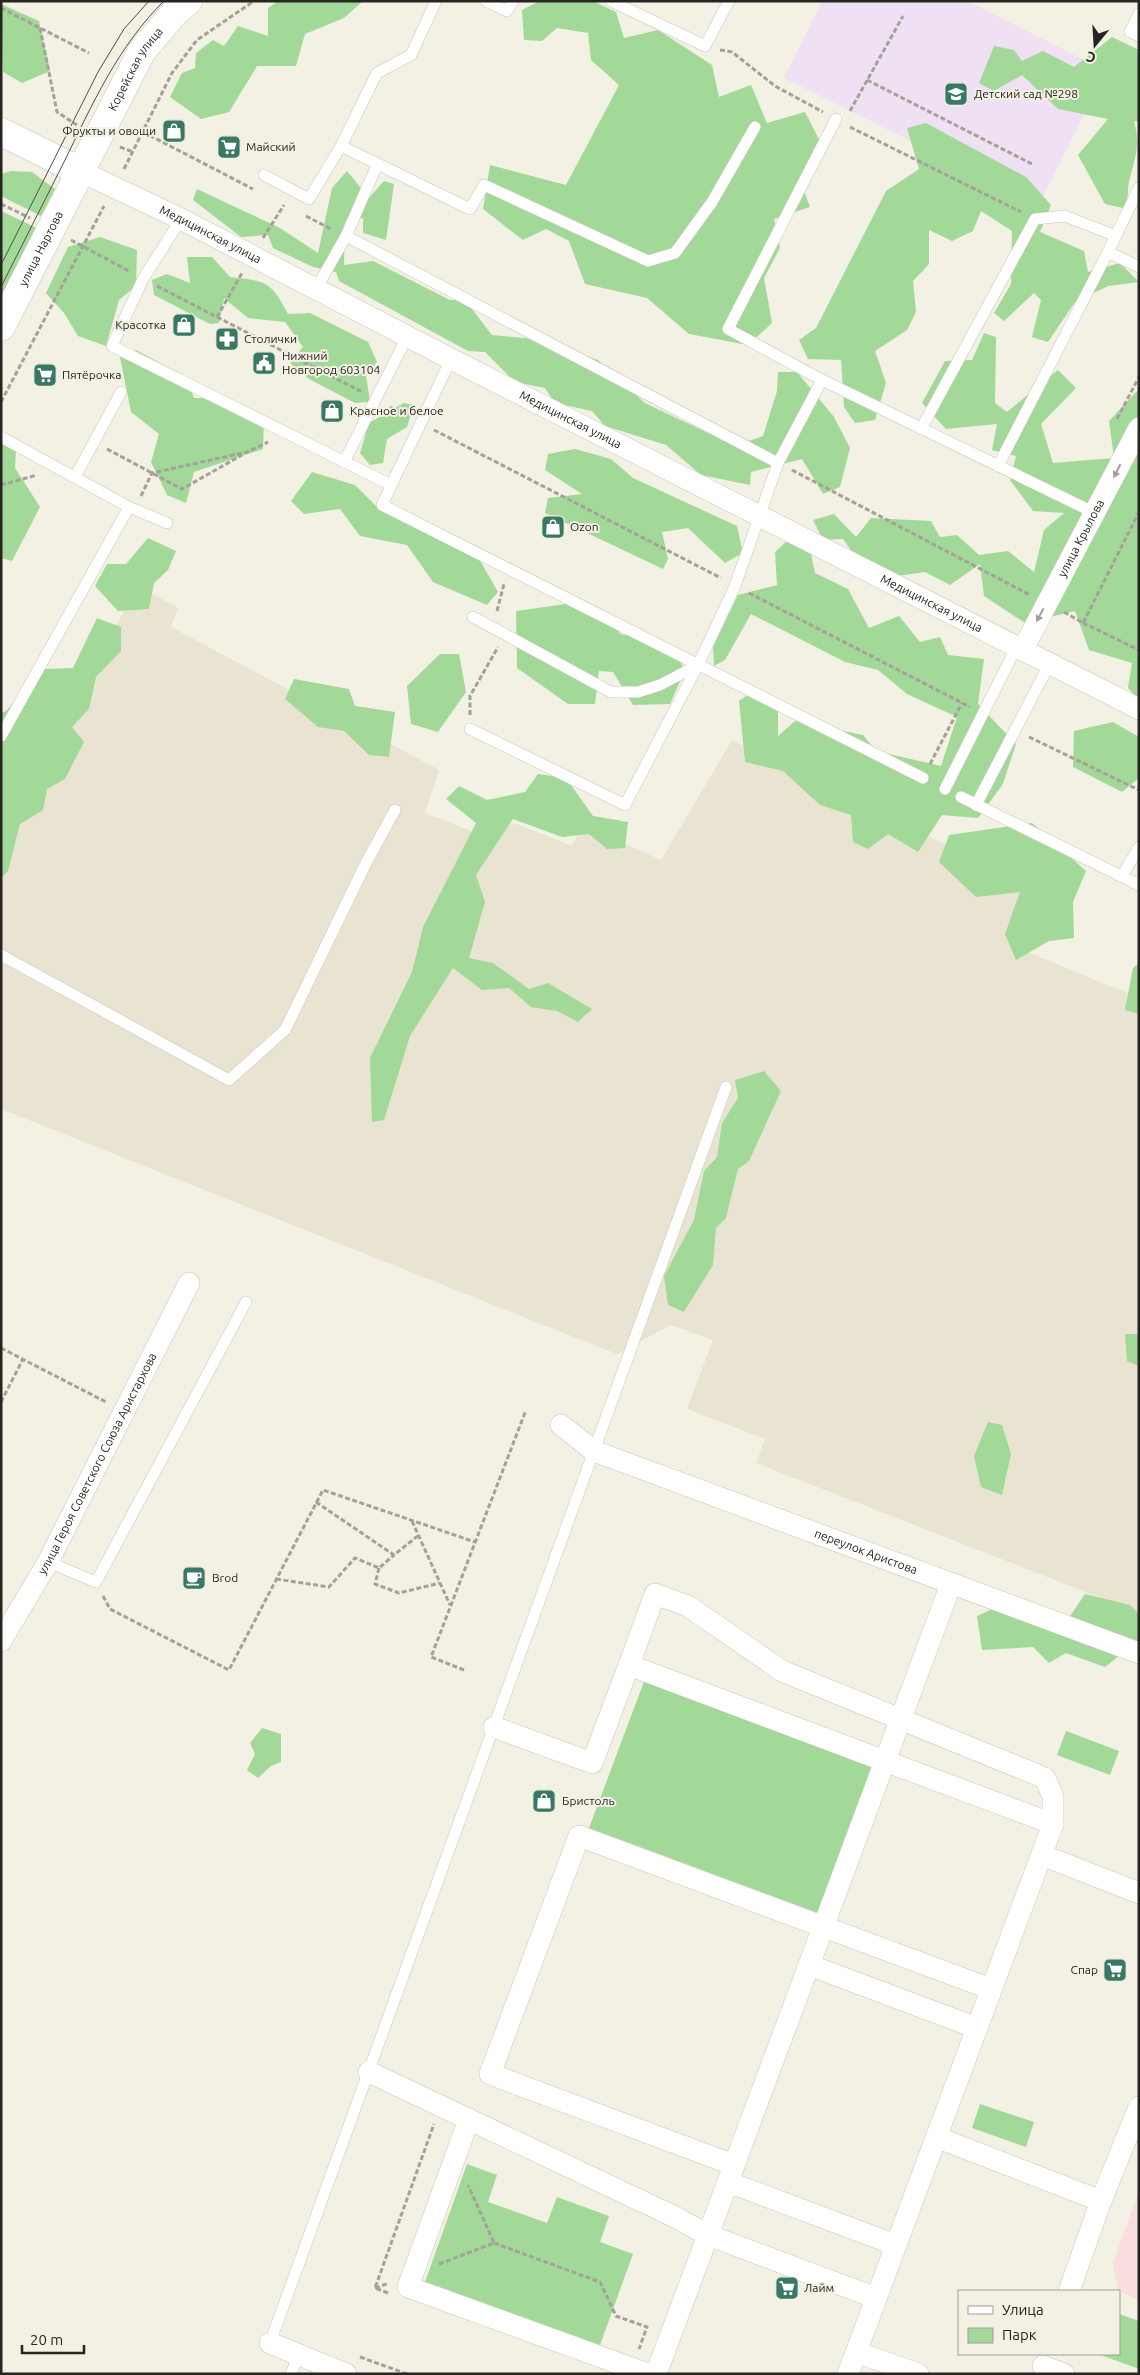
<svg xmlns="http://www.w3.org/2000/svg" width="1140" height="2375" font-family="Ubuntu,sans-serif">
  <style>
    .commercial { fill: #f9dedf }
    .built { fill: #e9e4d1 }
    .education { fill: #efe0f3 }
    .green { fill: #a2d999 }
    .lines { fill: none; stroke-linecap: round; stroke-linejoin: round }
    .service-casing { stroke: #c9c6bb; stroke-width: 12 }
    .minor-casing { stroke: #c9c6bb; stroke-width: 22 }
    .tertiary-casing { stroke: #c9c6bb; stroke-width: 29 }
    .path { stroke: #a4a198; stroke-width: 3; stroke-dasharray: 5 2.5; stroke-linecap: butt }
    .service { stroke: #fff; stroke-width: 11 }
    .minor { stroke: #fff; stroke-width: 21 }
    .tertiary { stroke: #fff; stroke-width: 28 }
    .tram { stroke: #504e48; stroke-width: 1 }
    .oneway { fill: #9e9d9b }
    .labels { text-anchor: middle; stroke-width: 4; stroke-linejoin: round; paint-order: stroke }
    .street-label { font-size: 12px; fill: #272521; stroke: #f3f0e4 }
    .poi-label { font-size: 12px; fill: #272521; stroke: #f3f0e4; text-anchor: start }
  </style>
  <rect width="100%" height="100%" fill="#f3f0e4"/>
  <path class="commercial" d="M1139 2191V2300L1118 2291 1113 2263Z"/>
  <path class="built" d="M138 586 178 608 171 627 439 770 425 813 471 831 517 824 572 846 582 825 661 860 732 740 1040 891 1018 948 1139 998V1613L756 1463 765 1439 687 1409 713 1340 671 1325 617 1354 1 1109V834Z"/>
  <path class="education" d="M822 1H967L1106 71 1039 205 784 78Z"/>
  <g class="green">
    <path d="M278 1H363L344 18 305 34 296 66H257L229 112 201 119 170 97 182 73 195 68 196 53 213 40 224 46 238 26 268 36V8Z"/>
    <path d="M540 1H593L616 12 624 38 658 30 712 65 719 97 751 85 767 123 805 112 826 153 799 178 810 207 774 219 780 248 764 278 772 323 748 345 689 334 647 298 585 284 569 241 546 229 523 240 483 209 490 165 566 185 619 85 591 60 588 33 557 28 542 41 524 40 522 10Z"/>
    <path d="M1 4 39 21 50 71 22 83 3 72Z"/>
    <path d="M1112 37 1139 50V122L1134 121C1140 144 1136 155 1130 178 1127 187 1128 199 1127 209L1105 204 1078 155 1108 119 1058 109 1022 75 994 91 979 83 994 46 1014 50 1022 61 1043 51 1074 67Z"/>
    <path d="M926 123 1026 177 1051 205 1040 232 1084 251 1088 272 1120 263 1139 282 1108 286 1075 302 1048 342 1032 337 1041 300 1034 293 1004 321 994 313 1011 284 1012 231 981 211 973 231 952 241 929 230V264L913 281 916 312 907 330 875 351 886 383 875 420 855 423 844 407 841 360 808 359 799 340 816 328 886 191 919 169 907 128Z"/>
    <path d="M11 171 32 172 55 189 41 216 1 196V174Z"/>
    <path d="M347 171 369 198 384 181 394 184 386 240 363 233V218L345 221 344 265 373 261 450 300H465L492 335 534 339 598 360 645 403 735 446 763 436 777 391 778 372H797L834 417 850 448 840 487 823 494 802 459 751 472 750 485 701 475 666 445 605 426 592 411 555 403 545 388 515 382 485 352 468 351 339 281 336 272 313 267 273 248 268 235 241 237 193 200 197 189 280 228 318 253 332 188Z"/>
    <path d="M1 211 37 228 1 298Z"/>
    <path d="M100 237 137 250 136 286 119 300 106 346 78 336 64 313 46 293 68 247Z"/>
    <path d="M187 257H212L230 277C266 281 271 281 288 314L310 313 368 342 377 362 366 375 370 402 355 403 309 379 290 363 303 347 285 322 248 318 224 298 219 323 210 324 154 295 152 280 167 274 190 283Z"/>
    <path d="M984 333 996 337 995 403 1007 412 1058 370 1076 388 1041 424 1053 463 1114 458 1109 421 1139 389V700L1128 688 1132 663 1089 650 1075 611 1025 623 984 596 980 564 950 585 925 572 897 576 853 553 843 539 823 540 813 520 834 514 856 537 871 518 931 521 940 537 957 535 979 555 1008 551 1034 572 1044 530 1064 513 1033 511 1010 480 1016 456 992 450 997 424 946 429 922 403 945 361 972 360Z"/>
    <path d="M136 350 186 377 194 398H227L264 416 263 449 194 472 186 503 167 495 151 462 159 434 131 412 120 357Z"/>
    <path d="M404 403 414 405 407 427 387 439 383 463 370 465 360 453 369 423Z"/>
    <path d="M1 441 16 449 15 468 40 507 12 561 1 558Z"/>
    <path d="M575 449 611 459 633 478 737 526 743 553 725 563 688 528 662 532 668 559 663 569 545 513 548 498 582 494 545 470 548 454Z"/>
    <path d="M312 472 355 485 380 510 423 519 435 538 470 543 498 592 487 605 433 582 407 545 360 536 340 509 304 514 291 501Z"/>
    <path d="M791 537 810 549 815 573 848 589 869 628 899 616 920 642 940 637 948 655 984 659 978 704 1016 744 1003 784 978 818 942 815 918 852 888 834 868 849 853 842 851 815 820 805 783 771 745 762 739 701 758 688 778 700V736L795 721 863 735 876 751 941 766 957 717 907 694 878 670 845 662 751 614 725 660 714 666 713 647 738 595 777 585 775 552Z"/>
    <path d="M148 538 176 551 168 570 154 583 149 609 118 611 95 586 107 564H126Z"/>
    <path d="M587 601 621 634 672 646 685 670 670 704 633 705 613 672 599 671 595 704H568L517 668 516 611Z"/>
    <path d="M97 618 121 627V651L96 677 89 709 72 727 84 742 65 779 47 789 43 810 20 824 8 871 1 878V713L6 711 43 669 73 668Z"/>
    <path d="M440 654H459L466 692 438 732 411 724 407 686Z"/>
    <path d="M294 679 349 689 355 706 395 712 389 757 369 755 344 731 318 727 285 699Z"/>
    <path d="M1113 722 1139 737V778L1122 792 1073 767 1074 731Z"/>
    <path d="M538 774 566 778 593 816 628 822 625 848 607 849 589 834 562 837 513 819 476 875 485 902 469 958 493 963 529 989 548 983 592 1009 578 1022 557 1011 531 1007 509 988 482 990 453 968 410 1036 384 1120 372 1122 370 1058 412 972 423 927 476 823 446 799 459 786 487 800 525 792Z"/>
    <path d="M1032 823 1086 871 1073 902 1074 938 1049 941 1016 960 1005 934 1020 892 976 897 939 862 949 835Z"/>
    <path d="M1139 963V1014L1125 1010 1133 968Z"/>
    <path d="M764 1071 781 1091 749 1161 738 1169 726 1218 716 1228 713 1265 684 1312 668 1305 664 1276 694 1220 704 1171 717 1157 722 1123 738 1098 735 1080Z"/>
    <path d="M1125 1334H1139V1366L1127 1361Z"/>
    <path d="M988 1422 1002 1425 1011 1454 1002 1495 981 1487 974 1456Z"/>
    <path d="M1085 1594 1130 1605 1139 1614V1640L1105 1667 1066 1653 1049 1663 1033 1647 982 1650 977 1616 1006 1603 1062 1628Z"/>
    <path d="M645 1679 873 1765 818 1913 589 1828Z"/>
    <path d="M262 1728 281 1734V1762L271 1766 258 1778 247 1770 255 1754 250 1743Z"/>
    <path d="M1066 1731 1119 1751 1110 1775 1057 1755Z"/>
    <path d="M980 2104 1034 2122 1026 2147 972 2128Z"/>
    <path d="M467 2164 497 2175 488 2202 547 2223 557 2197 609 2216 600 2242 633 2254 600 2345 425 2282Z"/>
    <path d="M1119 2314 1139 2321V2369L1098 2354H1119Z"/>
  </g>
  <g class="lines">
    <g class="service-casing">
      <g id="service">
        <path d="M436 1 411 55 377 73 341 146 470 209 484 185 648 261 675 253 712 202 755 127"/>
        <path d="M486 1 507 11 513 1"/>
        <path d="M611 1 705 46 729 1"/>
        <path d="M1139 14 1130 32 1139 36"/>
        <path d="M264 175 309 199 341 146"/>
        <path d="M181 219 143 279 112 346 391 485"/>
        <path d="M346 236 778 463"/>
        <path d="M1108 252 1139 267"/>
        <path d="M316 289 346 236 377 165"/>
        <path d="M451 359 382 505 923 778"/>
        <path d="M822 380 728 329 836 119"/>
        <path d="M921 429 1035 219 1065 216 1116 236"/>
        <path d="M1 437 129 507 167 523"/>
        <path d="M344 462 407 337"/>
        <path d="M998 466 1108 252 1139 188"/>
        <path d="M75 477 121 392"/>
        <path d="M473 617 611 692H638L660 685 698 665"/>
        <path d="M470 729 625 805 698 665 735 586 778 463 822 380 1095 513"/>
        <path d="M1 736 129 507"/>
        <path d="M945 789 1017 646"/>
        <path d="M961 797 1139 885"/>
        <path d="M976 805 1050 663"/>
        <path d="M1122 876 1139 847"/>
        <path d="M1 955 229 1080 285 1030 366 863 395 810"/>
        <path d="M48 1562 96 1582 246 1302"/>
        <path d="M270 2343 726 1087"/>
        <path d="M291 2374 299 2354"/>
      </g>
    </g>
    <g class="minor-casing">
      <g id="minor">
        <path id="s1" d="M80 171 181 219 451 359 1139 709"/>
        <path id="s2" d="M1023 649 1139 428"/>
        <path id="s3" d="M561 1425 594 1451 1139 1653"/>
        <path id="s4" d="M1 1641 48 1562 189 1283"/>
        <path d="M629 1665 655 1594 688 1606 782 1671 1045 1778 1053 1797V1824"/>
        <path d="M494 1727 592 1763 629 1665 1053 1824 977 2028"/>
        <path d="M1042 1855 1139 1893"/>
        <path d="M809 1965 951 1584"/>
        <path d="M369 2072 673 2216 708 2235 876 2298"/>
        <path d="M469 2119 408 2287 648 2374"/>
        <path d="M936 2137 1101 2201 1069 2291"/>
        <path d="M734 2165 490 2074 579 1836 991 1989"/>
        <path d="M728 2182 896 2245"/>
        <path d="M1101 2201 1139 2107"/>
        <path d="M270 2343 346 2374"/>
        <path d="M856 2352 918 2374"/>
        <path d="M1043 2366 1064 2374"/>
        <path d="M656 2374 809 1965 977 2028 848 2374"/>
      </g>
    </g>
    <g class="tertiary-casing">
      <g id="tertiary">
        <path d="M1 132 80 171"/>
        <path id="s5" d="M1 327 142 51 175 12 188 1"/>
      </g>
    </g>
    <g class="path">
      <path d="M1 8 89 53"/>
      <path d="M40 28 57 112 77 125"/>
      <path d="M720 50 732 52 775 86 823 112"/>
      <path d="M867 80 1034 165"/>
      <path d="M850 111 903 16"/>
      <path d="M850 127 1021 212"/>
      <path d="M143 132 253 189"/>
      <path d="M120 147 133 152"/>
      <path d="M124 169 172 73 197 40 254 1"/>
      <path d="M1 204 30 218"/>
      <path d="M306 216 331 229"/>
      <path d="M263 238 284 205"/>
      <path d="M71 240 129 271"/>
      <path d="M157 286 362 392"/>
      <path d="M217 317 242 273"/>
      <path d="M1 402 104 206"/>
      <path d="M390 407 408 416"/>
      <path d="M1117 419 1139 377"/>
      <path d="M434 430 721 578"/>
      <path d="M107 449 182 489 242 455"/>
      <path d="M792 470 1030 595"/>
      <path d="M1 485 37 475"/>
      <path d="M141 496 152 473 247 452 268 442"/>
      <path d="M749 593 970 707"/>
      <path d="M497 611 504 584"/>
      <path d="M1064 612 1083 623 1139 512"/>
      <path d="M1083 623 1139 650"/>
      <path d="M470 715V696L498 647"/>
      <path d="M1029 737 1139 790"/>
      <path d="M930 764 962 703"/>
      <path d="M1 1348 106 1402"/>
      <path d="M1 1402 23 1359"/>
      <path d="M316 1502 394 1555 419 1535"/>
      <path d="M412 1521 450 1605"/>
      <path d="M379 1568 375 1584 399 1593 440 1583"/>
      <path d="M276 1579 329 1587 355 1558 379 1568 394 1555"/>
      <path d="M103 1596 110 1609 229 1670 323 1490 475 1542"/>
      <path d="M464 1670 431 1657 526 1410"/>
      <path d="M494 2243 600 2282 616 2316 647 2327 639 2349"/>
      <path d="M439 2264 494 2243 468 2185"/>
      <path d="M375 2288 389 2283"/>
      <path d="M388 2293 375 2288 434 2124"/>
      <path d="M360 2357 407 2374"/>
    </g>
    <use href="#service" class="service"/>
    <use href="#minor" class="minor"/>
    <use href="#tertiary" class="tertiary"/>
    <g class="tram">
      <path d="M1 265 98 72 124 29 149 1"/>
      <path d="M1 287C22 245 43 204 64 162 92 105 118 46 164 1"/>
    </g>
  </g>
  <defs><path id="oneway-solid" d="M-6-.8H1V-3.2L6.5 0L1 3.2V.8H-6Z" transform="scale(1.25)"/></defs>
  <g class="oneway">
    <use href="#oneway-solid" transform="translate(1117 471) rotate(117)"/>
    <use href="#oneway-solid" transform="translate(1040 615) rotate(118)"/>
  </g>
  <defs>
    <g id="school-square" transform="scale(1.25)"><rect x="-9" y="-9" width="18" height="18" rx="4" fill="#397865" stroke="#f3f0e4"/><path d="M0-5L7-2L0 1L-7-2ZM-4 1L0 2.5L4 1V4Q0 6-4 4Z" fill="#fff"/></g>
    <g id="shop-square" transform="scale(1.25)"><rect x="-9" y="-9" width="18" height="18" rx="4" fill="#397865" stroke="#f3f0e4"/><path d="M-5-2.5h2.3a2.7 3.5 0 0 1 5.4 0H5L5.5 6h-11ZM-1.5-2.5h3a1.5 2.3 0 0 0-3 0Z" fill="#fff"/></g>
    <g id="supermarket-square" transform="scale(1.25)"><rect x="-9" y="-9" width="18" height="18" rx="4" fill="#397865" stroke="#f3f0e4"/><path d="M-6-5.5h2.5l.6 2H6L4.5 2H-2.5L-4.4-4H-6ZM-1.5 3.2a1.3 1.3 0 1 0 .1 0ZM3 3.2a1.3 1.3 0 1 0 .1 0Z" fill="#fff"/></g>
    <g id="pharmacy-square" transform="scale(1.25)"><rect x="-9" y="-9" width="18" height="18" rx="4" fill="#397865" stroke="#f3f0e4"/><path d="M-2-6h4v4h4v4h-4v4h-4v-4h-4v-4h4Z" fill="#fff"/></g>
    <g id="civic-square" transform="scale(1.25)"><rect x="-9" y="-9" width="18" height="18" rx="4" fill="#397865" stroke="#f3f0e4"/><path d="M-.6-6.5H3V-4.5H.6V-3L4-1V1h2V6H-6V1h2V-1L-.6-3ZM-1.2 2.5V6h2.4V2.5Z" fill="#fff"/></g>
    <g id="cafe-square" transform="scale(1.25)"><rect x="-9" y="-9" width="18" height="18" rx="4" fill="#397865" stroke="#f3f0e4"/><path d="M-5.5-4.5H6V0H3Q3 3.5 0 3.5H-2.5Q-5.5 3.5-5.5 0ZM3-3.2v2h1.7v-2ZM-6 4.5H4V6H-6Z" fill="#fff"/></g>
  </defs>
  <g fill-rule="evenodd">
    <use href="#school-square" x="956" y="94"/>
    <use href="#shop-square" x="174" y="131"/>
    <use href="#supermarket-square" x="229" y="147"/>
    <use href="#shop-square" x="184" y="325"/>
    <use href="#pharmacy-square" x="227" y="339"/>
    <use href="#civic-square" x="264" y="363"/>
    <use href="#supermarket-square" x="45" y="375"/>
    <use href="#shop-square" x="332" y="411"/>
    <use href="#shop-square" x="553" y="527"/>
    <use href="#cafe-square" x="194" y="1578"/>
    <use href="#shop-square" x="544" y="1801"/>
    <use href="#supermarket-square" x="1115" y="1970"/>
    <use href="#supermarket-square" x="787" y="2288"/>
  </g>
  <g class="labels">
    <g class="street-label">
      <text dy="4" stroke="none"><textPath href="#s5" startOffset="291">Корейская улица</textPath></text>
      <text dy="4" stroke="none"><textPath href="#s1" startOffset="145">Медицинская улица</textPath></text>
      <text dy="4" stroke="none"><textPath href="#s5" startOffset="88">улица Нартова</textPath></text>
      <text dy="4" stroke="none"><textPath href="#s1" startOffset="550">Медицинская улица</textPath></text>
      <text dy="4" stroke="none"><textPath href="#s2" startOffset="125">улица Крылова</textPath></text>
      <text dy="4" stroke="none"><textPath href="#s1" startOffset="955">Медицинская улица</textPath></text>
      <text dy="4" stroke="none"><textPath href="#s4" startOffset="202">улица Героя Советского Союза Аристархова</textPath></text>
      <text dy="4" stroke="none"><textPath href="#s3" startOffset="332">переулок Аристова</textPath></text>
    </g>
    <g class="poi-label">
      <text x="974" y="98">Детский сад №298</text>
      <text x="156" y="135" text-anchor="end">Фрукты и овощи</text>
      <text x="246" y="151">Майский</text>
      <text x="166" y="329" text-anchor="end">Красотка</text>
      <text x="244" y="343">Столички</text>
      <text x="282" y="360">Нижний<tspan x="282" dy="14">Новгород 603104</tspan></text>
      <text x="62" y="379">Пятёрочка</text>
      <text x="350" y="415">Красное и белое</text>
      <text x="570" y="531">Ozon</text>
      <text x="212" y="1582">Brod</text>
      <text x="562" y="1805">Бристоль</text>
      <text x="1098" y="1974" text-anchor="end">Спар</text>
      <text x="804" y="2292">Лайм</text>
    </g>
  </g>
  <rect width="1140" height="2375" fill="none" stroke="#272521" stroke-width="5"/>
  <rect x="958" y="2290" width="162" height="65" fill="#f3f0e4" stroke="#a19f96"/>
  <rect x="968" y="2306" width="25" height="8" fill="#ffffff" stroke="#a19f96"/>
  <text x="1002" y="2315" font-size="15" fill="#272521">Улица</text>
  <rect x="968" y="2328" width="25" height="15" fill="#a2d999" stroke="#a19f96"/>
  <text x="1002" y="2340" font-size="15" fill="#272521">Парк</text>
  <g transform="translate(1095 45) rotate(198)" stroke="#f3f0e4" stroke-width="4" paint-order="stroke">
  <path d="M0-4L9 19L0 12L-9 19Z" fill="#272521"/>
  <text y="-8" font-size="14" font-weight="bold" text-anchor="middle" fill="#272521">С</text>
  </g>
  <path d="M22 2345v8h62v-8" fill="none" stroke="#272521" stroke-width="2.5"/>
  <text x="30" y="2345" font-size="15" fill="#272521" stroke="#f3f0e4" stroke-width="4" paint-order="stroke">20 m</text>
</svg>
